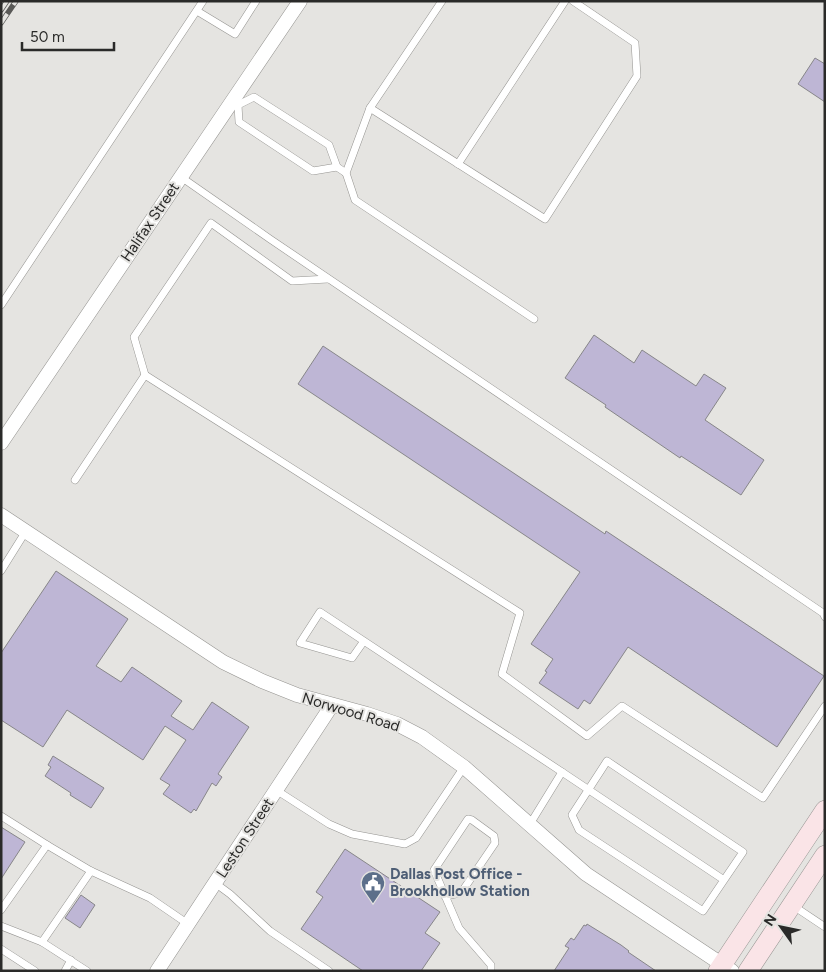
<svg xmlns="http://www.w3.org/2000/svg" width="826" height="972" font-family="Figtree,sans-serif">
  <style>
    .building { fill: #beb6d5; stroke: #878689 }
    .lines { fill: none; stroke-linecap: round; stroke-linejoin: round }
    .lane-casing { stroke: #959491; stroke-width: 8 }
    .street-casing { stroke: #959491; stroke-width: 15 }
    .secondary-casing { stroke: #959491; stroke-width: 20 }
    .lane { stroke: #fff; stroke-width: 7 }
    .street { stroke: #fff; stroke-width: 14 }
    .secondary { stroke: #fae4e7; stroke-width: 19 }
    .rail-casing { stroke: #595957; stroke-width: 5.5 }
    .rail { stroke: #e5e4e1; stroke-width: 4; stroke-dasharray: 11; stroke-linecap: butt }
    .labels { text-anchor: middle; stroke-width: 4; stroke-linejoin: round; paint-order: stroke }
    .street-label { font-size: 15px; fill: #2a2a29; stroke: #e5e4e1 }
    .service-label { font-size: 15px; font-weight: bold; fill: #4e5e75; stroke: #e5e4e1; text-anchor: start }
  </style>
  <rect width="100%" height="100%" fill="#e5e4e1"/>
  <g class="building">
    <path d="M815 58 825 64V102L798 84Z"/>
    <path d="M594 335 634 363 642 350 696 386 704 374 726 388 705 420 764 460 741 495 681 456 680 458 605 407 606 405 565 378Z"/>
    <path d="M323 346 605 534 606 531 824 676 777 747 628 647 590 704 584 700 578 709 539 683 547 672 545 671 553 659 531 644 580 572 298 384Z"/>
    <path d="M56 571 128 619 96 666 121 682 132 667 182 701 171 716 193 730 212 702 249 727 218 774 222 777 216 786 212 783 196 811 194 809 191 813 163 794 170 785 160 779 186 740 165 726 143 760 67 710 43 747 1 720V653Z"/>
    <path d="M53 756 104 788 91 808 70 795 71 793 45 776 51 767 48 765Z"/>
    <path d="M1 827 25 842 1 879Z"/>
    <path d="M345 849 440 912 425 933 440 943 421 971H363L301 929 323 897 316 892Z"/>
    <path d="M81 895 95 905 80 928 65 918Z"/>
    <path d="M587 924 621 945 629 951 628 952 656 971H554L569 948 565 946 571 938 574 940 584 925 586 926Z"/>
  </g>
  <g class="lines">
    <g class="lane-casing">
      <g id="lane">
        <path d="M197 11 235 34 256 1"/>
        <path d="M238 105 254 97 329 145 337 167 346 173 355 200 534 319"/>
        <path d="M238 105 239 122 313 171 337 167"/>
        <path d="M370 108 545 219 637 76 635 43 573 1"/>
        <path d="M458 164 565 1"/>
        <path d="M346 173 370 108 442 1"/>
        <path d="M181 177 270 239 823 613 825 617"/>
        <path d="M1 305 203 1"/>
        <path d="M145 375 134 337 211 223 292 281 328 279"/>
        <path d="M75 480 145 375 520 613 502 674 587 736 622 706 763 798 825 706"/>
        <path d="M1 571 26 531"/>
        <path d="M364 641 352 658 300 643 320 612 562 772"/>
        <path d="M276 790 329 824 352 834 405 844 416 838 464 767"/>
        <path d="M1 816 47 845"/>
        <path d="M530 824 562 772 724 880 703 911 579 830 572 815 607 761 743 852 724 880"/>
        <path d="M215 883 230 894 270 931 329 971"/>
        <path d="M445 896 461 893 495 843 494 836 472 820 468 819 434 870 459 928 491 965V971"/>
        <path d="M792 905 825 927"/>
        <path d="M1 910 47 845 91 871 150 898 188 924"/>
        <path d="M1 926 42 942 87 971"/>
        <path d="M42 942 91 871"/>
        <path d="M1 949 35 971"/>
        <path d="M65 971 71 960"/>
      </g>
    </g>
    <g class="street-casing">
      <g id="street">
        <path d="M1 443 300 1"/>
        <path d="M1 515 223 662 262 681 297 695 367 714 397 724 422 737 464 767 586 874 732 971"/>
        <path d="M157 971 332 705"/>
      </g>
    </g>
    <g class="secondary-casing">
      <g id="secondary">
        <path d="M718 971 825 810"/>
        <path d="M748 971 825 855"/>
      </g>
    </g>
    <use href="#lane" class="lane"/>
    <use href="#street" class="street"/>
    <use href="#secondary" class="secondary"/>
    <g class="rail-casing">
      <g id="rail">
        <path d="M1 10 7 1"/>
        <path d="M1 23 16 1"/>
      </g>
    </g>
    <use href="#rail" class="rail"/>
  </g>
  <defs>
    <g id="civic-pin" transform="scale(1.25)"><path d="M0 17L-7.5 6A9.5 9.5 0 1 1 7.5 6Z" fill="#5c6f8a" stroke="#e5e4e1"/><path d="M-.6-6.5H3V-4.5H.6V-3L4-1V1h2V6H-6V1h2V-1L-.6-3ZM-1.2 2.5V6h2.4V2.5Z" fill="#fff"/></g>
  </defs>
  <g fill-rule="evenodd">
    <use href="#civic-pin" x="373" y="883"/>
  </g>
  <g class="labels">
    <g class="street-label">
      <text transform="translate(150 222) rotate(-56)" y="5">Halifax Street</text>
      <text transform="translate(351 712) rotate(17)" y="5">Norwood Road</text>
      <text transform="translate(245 838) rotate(-57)" y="5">Leston Street</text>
    </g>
    <g class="service-label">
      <text x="390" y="879">Dallas Post Office -<tspan x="390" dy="17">Brookhollow Station</tspan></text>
    </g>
  </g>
  <rect width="826" height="972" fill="none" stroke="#2a2a29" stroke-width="5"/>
  <g transform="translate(781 927) rotate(303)" stroke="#e5e4e1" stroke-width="4" paint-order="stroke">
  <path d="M0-4L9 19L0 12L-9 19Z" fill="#2a2a29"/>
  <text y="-8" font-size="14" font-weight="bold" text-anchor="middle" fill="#2a2a29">N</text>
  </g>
  <path d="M22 42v8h92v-8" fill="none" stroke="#2a2a29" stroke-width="2.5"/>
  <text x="30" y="42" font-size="15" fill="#2a2a29" stroke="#e5e4e1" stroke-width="4" paint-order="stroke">50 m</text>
</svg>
